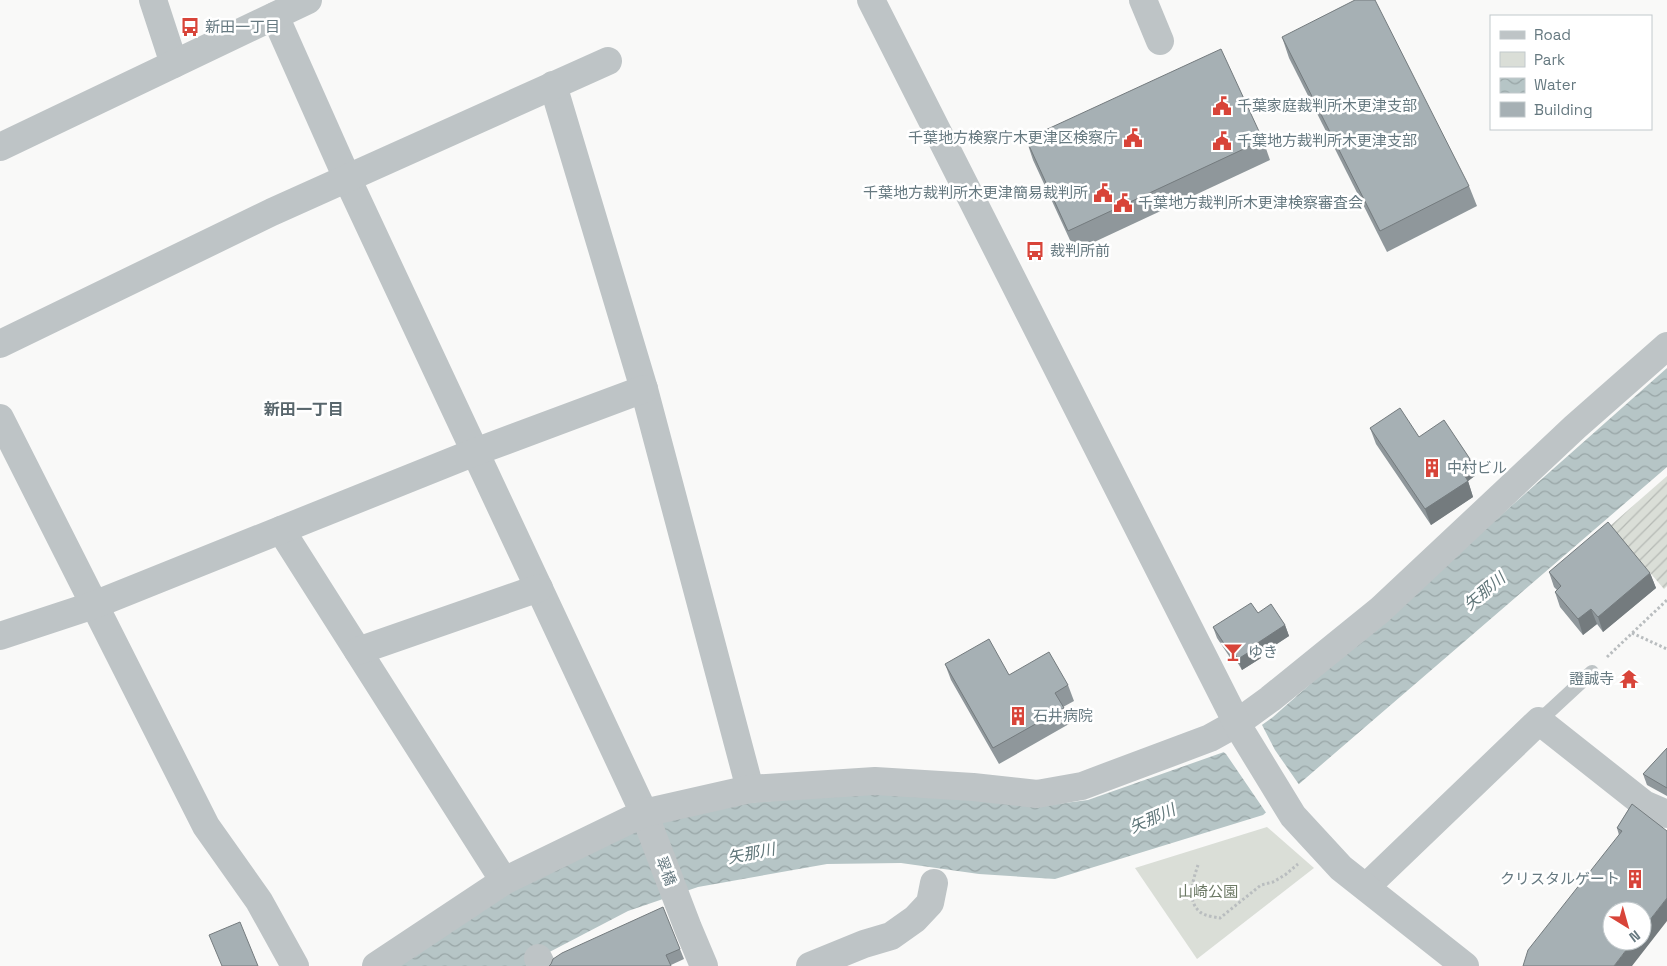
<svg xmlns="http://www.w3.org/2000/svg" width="1667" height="966" font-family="'Space Grotesk','Noto Sans JP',sans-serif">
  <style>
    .park { fill: #daded7 }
    .garden { fill: url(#garden-furrows) }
    .water { fill: url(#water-waves) }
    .pier { fill: #f9f9f8 }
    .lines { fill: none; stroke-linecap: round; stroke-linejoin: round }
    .path { stroke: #b9bdbf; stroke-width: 3; stroke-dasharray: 2.5 2.5; stroke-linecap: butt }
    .service { stroke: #bec4c6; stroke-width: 14 }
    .minor { stroke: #bec4c6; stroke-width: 28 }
    .tertiary { stroke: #bec4c6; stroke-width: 28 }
    .wall { fill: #8f979b }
    .shaded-wall { fill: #747b7e }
    .building { fill: #a6b0b4; stroke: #747b7e }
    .labels { text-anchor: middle; stroke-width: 5; stroke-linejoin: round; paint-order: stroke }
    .poi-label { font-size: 15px; fill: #667980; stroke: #fff; text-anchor: start }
    .street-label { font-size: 15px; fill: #667980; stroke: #fff }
    .park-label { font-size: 15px; fill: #6c7965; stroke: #fff }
    .neighbourhood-label { font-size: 16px; font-weight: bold; fill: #58666c; stroke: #fff }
    .water-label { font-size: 16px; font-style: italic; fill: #61777a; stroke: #fff }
  </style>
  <defs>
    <pattern id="garden-furrows" width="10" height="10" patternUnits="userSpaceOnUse" patternTransform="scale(1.25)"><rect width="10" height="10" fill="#daded7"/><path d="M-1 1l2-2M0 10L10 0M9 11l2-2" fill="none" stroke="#b5b9b4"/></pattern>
    <pattern id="water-waves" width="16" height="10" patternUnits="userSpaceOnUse" patternTransform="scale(1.25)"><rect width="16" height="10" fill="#b6c5c6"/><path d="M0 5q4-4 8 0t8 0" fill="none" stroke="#98a5a6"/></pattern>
  </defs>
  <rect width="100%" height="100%" fill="#f9f9f8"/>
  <path class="park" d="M1267 827 1314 868 1197 959 1135 868Z"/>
  <path class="garden" d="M1667 476V586L1664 589 1610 526Z"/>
  <path class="water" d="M1667 368V467L1263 815 1055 879 979 874 901 863 827 864 698 887 628 911 538 958 526 966H397L509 889 632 831 668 820 745 803 878 793 976 800 1034 807 1088 800 1224 752 1273 717Z"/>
  <path class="pier" d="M1261 723 1275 750 1300 786 1267 814 1226 754 1221 750Z"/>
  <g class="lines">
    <g class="path">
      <path d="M1632 633 1667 649"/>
      <path d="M1607 657 1667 600"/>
      <path d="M1198 865C1193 880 1186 900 1200 912 1205 916 1214 917 1220 918L1261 885 1273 882 1285 875 1298 864"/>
    </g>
    <path class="service" d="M1539 721 1592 672"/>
    <g class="minor">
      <path d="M153 0 174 64"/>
      <path d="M1143 0 1160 41"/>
      <path d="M275 16 347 178 644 813 688 928 704 966"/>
      <path d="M553 85 644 389 750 789"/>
      <path d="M0 147 308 0"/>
      <path d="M0 344 272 212 608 61"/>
      <path d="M0 418 206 826 259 901 295 966"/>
      <path d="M281 530 504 881"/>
      <path d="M0 636 94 605 475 452 644 389"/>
      <path d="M358 651 539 588"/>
      <path d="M1366 887 1539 721 1644 804 1667 814"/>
      <path d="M538 958 542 966"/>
      <path d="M376 966 504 881 644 813 750 789 875 781 973 787 1037 794 1082 786 1210 738 1237 723 1270 699 1380 610 1575 427 1667 346"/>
      <path d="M810 966 864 944 891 936 915 919 930 903 934 883"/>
    </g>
    <path class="tertiary" d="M871 0 1241 731 1293 816 1341 868 1465 966"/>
  </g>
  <g class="wall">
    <path d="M1282 37 1469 186 1477 206 1387 252 1289 58Z"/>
    <path d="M1026 139 1263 140 1270 160 1075 251 1033 160Z"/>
    <path d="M1370 428 1419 437 1470 459 1476 475 1468 481 1473 497 1431 525 1376 444Z"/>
    <path d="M1549 572 1650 573 1656 588 1603 632 1597 624 1583 635 1560 607 1555 592 1557 590 1554 587Z"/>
    <path d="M1258 613 1285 625 1289 636 1260 655 1261 658 1242 670 1236 660 1233 662 1217 638 1213 627Z"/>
    <path d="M945 664 1068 685 1074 701 1063 707 1069 724 999 764 951 680Z"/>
    <path d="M1667 748V796L1647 785 1643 774Z"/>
    <path d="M1632 804V966L1619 835 1617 828Z"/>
    <path d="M680 949 684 959 671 965 549 966Z"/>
  </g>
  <g class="shaded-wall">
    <path d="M1470 459 1476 475 1468 481 1473 497 1431 525 1425 509 1459 467Z"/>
    <path d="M1650 573 1656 588 1603 632 1598 617Z"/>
    <path d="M1591 609 1597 624 1583 635 1578 619Z"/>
    <path d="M1285 625 1289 636 1260 655 1261 658 1242 670 1238 659 1256 644Z"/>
    <path d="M1232 649 1236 660 1233 662 1229 651Z"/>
    <path d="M1667 898V921L1632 966H1614L1633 941H1642V930Z"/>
  </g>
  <g class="building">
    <path d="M1355 0H1375L1469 186 1380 231 1282 37Z"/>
    <path d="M1221 49 1263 140 1068 231 1026 139Z"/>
    <path d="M1400 408 1419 437 1444 420 1470 459 1459 467 1468 481 1425 509 1370 428Z"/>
    <path d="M1608 522 1650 573 1598 617 1591 609 1578 619 1555 592 1561 586 1549 572Z"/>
    <path d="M1251 603 1258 613 1271 604 1285 625 1256 644 1257 647 1238 659 1232 649 1229 651 1213 627Z"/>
    <path d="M989 639 1009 675 1049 652 1068 685 1055 693 1064 708 993 748 945 664Z"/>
    <path d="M1667 748V788L1643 774Z"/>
    <path d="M1632 804 1667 831V898L1642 930V911H1612V941H1633L1614 966H1523L1528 950 1622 831 1617 828Z"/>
    <path d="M663 907 680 949 666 955 671 966H549L551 964 553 959 562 953Z"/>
    <path d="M240 922 258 966H222L209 935Z"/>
  </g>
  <defs>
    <g id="bus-bare" transform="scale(1.5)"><path d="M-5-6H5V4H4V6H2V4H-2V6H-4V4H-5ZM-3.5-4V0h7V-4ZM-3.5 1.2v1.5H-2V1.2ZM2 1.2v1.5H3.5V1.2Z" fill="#d84439" stroke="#fff" stroke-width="2.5" paint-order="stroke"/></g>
    <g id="civic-bare" transform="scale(1.5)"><path d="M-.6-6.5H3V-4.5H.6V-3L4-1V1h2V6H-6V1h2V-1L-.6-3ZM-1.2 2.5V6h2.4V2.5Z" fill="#d84439" stroke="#fff" stroke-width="2.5" paint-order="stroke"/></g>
    <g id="building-bare" transform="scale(1.5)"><path d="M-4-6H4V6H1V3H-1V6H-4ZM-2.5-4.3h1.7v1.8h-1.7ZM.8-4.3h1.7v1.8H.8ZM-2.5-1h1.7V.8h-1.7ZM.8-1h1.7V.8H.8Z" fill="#d84439" stroke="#fff" stroke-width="2.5" paint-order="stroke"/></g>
    <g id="bar-bare" transform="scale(1.5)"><path d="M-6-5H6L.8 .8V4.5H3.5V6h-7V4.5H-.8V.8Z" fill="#d84439" stroke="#fff" stroke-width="2.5" paint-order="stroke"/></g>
    <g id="temple-bare" transform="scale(1.5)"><path d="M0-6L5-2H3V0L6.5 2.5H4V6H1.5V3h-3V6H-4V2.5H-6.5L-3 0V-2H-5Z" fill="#d84439" stroke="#fff" stroke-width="2.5" paint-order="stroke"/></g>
  </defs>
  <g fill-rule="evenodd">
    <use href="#bus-bare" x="190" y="27"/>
    <use href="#civic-bare" x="1222" y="106"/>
    <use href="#civic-bare" x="1133" y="138"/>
    <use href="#civic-bare" x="1222" y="141"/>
    <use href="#civic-bare" x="1103" y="193"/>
    <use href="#civic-bare" x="1123" y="203"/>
    <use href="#bus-bare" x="1035" y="251"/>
    <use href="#building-bare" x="1432" y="468"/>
    <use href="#bar-bare" x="1233" y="652"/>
    <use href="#temple-bare" x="1629" y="679"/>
    <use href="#building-bare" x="1018" y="716"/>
    <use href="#building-bare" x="1635" y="879"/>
  </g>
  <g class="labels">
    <g class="poi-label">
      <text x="205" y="32">新田一丁目</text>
      <text x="1237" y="111">千葉家庭裁判所木更津支部</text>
      <text x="1118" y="143" text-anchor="end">千葉地方検察庁木更津区検察庁</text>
      <text x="1237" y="146">千葉地方裁判所木更津支部</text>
      <text x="1088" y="198" text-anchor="end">千葉地方裁判所木更津簡易裁判所</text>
      <text x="1138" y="208">千葉地方裁判所木更津検察審査会</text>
      <text x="1050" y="256">裁判所前</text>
      <text x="1447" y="473">中村ビル</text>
      <text x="1248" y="657">ゆき</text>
      <text x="1614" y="684" text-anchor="end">證誠寺</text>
      <text x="1033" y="721">石井病院</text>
      <text x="1620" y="884" text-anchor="end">クリスタルゲート</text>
    </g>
    <g class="street-label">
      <text transform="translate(666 871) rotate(69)" y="5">翠橋</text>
    </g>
    <g class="park-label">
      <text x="1208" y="897">山崎公園</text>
    </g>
    <g class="neighbourhood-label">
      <text x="304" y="415">新田一丁目</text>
    </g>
    <g class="water-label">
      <text transform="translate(1484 591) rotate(-40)" y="6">矢那川</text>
      <text transform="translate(1152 818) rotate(-24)" y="6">矢那川</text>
      <text transform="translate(751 853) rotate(-11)" y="6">矢那川</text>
    </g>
  </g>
  <rect x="1490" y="15" width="162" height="115" fill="#ffffff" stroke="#c2c9cc"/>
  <rect x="1500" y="31" width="25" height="8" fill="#bec4c6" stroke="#c2c9cc"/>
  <text x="1534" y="40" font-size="15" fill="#667980">Road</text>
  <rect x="1500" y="52" width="25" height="15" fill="#daded7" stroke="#c2c9cc"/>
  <text x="1534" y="65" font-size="15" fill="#667980">Park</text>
  <rect x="1500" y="78" width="25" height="15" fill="url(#water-waves)" stroke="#c2c9cc"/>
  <text x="1534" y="90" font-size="15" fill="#667980">Water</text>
  <rect x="1500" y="102" width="25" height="15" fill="#a6b0b4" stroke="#c2c9cc"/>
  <text x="1534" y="115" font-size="15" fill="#667980">Building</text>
  <g transform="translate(1627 926) rotate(143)"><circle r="24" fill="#ffffff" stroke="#c2c9cc"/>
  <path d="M0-4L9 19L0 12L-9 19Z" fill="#d84439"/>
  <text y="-8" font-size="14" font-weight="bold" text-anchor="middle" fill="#667980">N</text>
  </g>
</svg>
